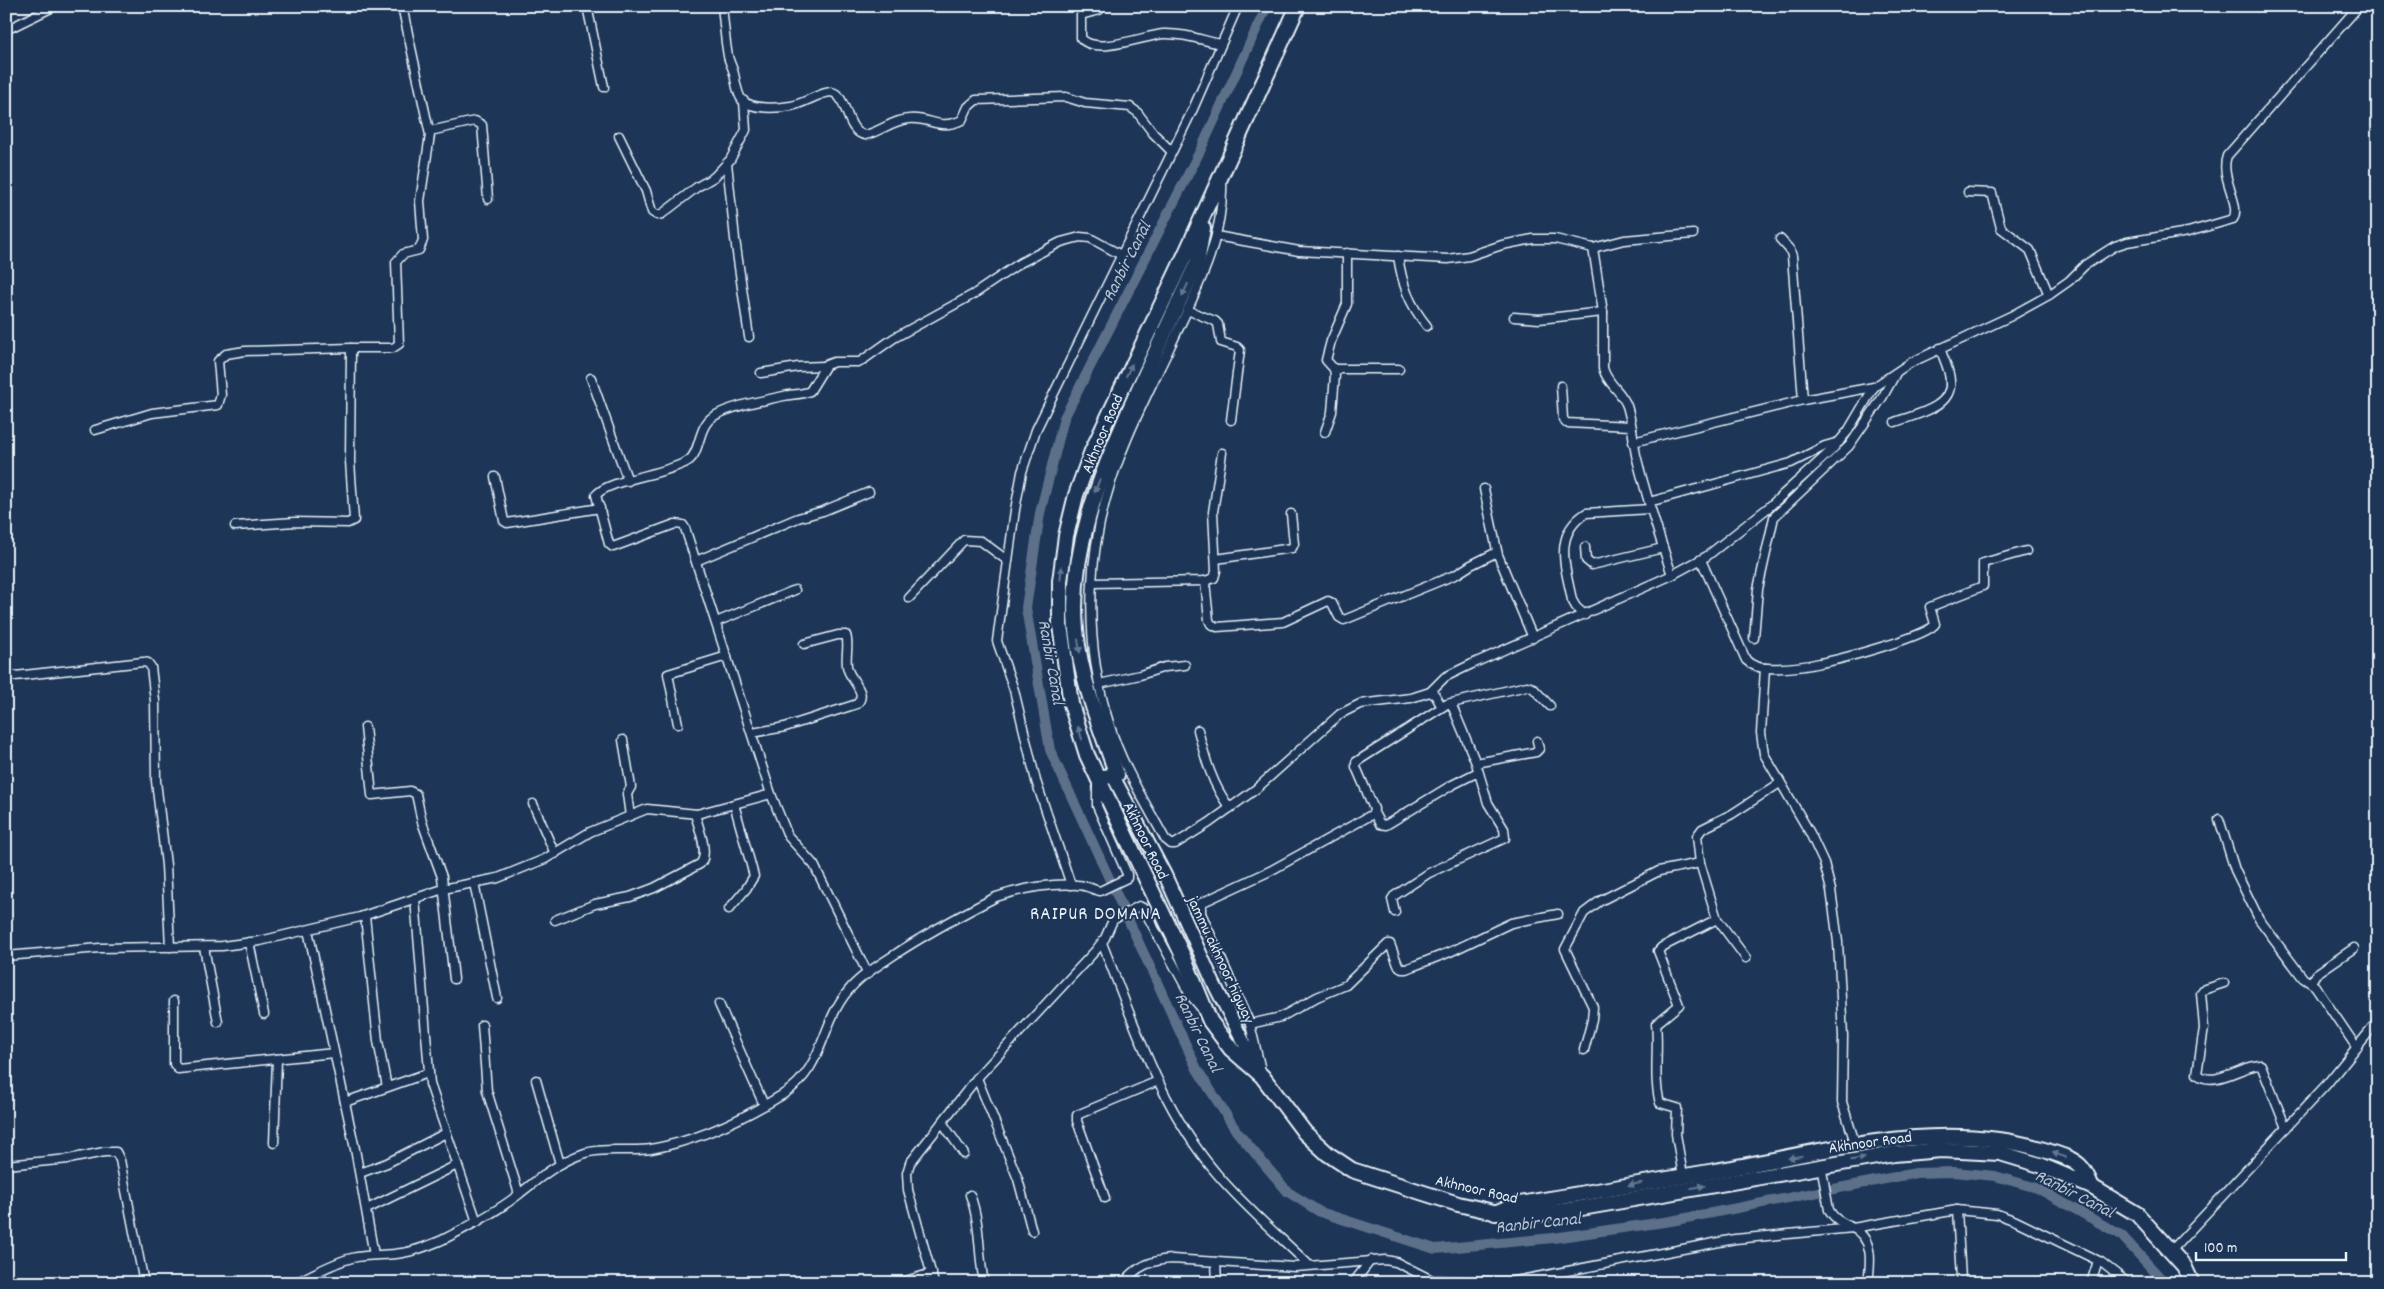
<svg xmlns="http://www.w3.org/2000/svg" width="2384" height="1289" font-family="Dekko,sans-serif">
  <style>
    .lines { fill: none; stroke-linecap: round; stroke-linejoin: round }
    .canal { stroke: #5d7089; stroke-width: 10 }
    .minor-casing { stroke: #e8f1f8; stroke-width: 11 }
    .primary-casing { stroke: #e8f1f8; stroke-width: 16 }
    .trunk-casing { stroke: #e8f1f8; stroke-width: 18 }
    .minor { stroke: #1d3557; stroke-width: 8 }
    .primary { stroke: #1d3557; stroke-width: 12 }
    .trunk { stroke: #1d3557; stroke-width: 14 }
    .oneway { fill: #64778f }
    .labels { text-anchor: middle; stroke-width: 4; stroke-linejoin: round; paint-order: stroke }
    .street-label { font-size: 16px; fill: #e8f1f8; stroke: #1d3557 }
    .water-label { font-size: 18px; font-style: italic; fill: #b7c4d1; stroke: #1d3557 }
    .quarter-label { font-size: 19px; letter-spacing: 1px; fill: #e8f1f8; stroke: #1d3557 }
  </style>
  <rect width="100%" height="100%" fill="#1d3557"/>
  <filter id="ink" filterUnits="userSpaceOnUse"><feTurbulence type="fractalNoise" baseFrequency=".02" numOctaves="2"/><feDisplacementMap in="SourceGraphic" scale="10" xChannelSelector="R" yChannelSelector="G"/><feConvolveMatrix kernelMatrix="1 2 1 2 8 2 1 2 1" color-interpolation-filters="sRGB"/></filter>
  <g filter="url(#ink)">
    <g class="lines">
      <path class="canal" d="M1267 6 1201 149 1064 418 1040 513 1026 608 1050 750 1197 1069 1237 1132 1288 1192 1320 1212 1435 1249 1553 1238 1671 1221 1916 1173 1954 1172 1995 1176 2037 1188 2121 1235 2165 1283"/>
      <g class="minor-casing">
        <g id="minor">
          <path d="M587 6 604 87"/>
          <path d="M722 6C724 23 725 40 728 56 729 62 733 68 734 74 736 82 737 94 742 100 752 110 778 108 791 106 803 104 821 92 831 92 848 94 845 132 865 135 880 132 892 120 909 119 931 117 938 131 962 120L968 107 976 100 1066 97 1085 103 1130 107 1137 112 1153 133 1172 152"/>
          <path d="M1099 10 1081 15V38C1095 56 1143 36 1163 34 1183 33 1201 40 1220 44"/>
          <path d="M6 30 55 6"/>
          <path d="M430 131 475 121 482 125 488 199"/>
          <path d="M619 136 646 191 652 212 657 215 662 214 697 187 714 177 730 160 746 130 744 101"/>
          <path d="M727 163 735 239 749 337"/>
          <path d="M1222 179C1225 240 1195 293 1170 347 1153 383 1134 419 1120 457 1086 542 1082 636 1109 723 1121 764 1145 802 1165 839L1171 844H1175L1209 823 1256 789 1340 714 1360 704 1411 698 1430 692 1435 695 1442 707"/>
          <path d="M1968 192 1992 193 2001 228 2030 250 2049 295"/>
          <path d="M1216 236 1299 251 1448 259 1469 256 1502 245 1533 239H1555L1593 248 1624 240 1693 234"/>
          <path d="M1780 239 1790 250 1792 256 1803 400"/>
          <path d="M1593 248 1603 312V368C1607 384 1622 391 1627 406 1632 421 1633 439 1636 455 1646 496 1659 536 1672 575"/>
          <path d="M1398 256C1402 284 1409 304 1427 326"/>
          <path d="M1187 310 1215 321 1218 324 1221 342 1237 347 1240 350 1231 420"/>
          <path d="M1514 317 1539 319 1603 312"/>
          <path d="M1334 369H1399"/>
          <path d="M761 373 798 367 824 366"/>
          <path d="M591 378 628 481"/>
          <path d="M1561 386 1563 419 1566 423 1631 426"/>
          <path d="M1895 422C1914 415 1953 408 1950 381 1950 370 1943 358 1940 348"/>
          <path d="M95 430 152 413 218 405 221 395 218 361 226 354 245 351 351 348"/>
          <path d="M1325 432 1332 412 1335 375 1334 369 1326 360 1331 341 1347 304V253"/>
          <path d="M1633 442 1803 400 1874 387"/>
          <path d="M495 477 504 521 507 523 600 508"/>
          <path d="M1484 489 1498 555 1533 638"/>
          <path d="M1649 502 1791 463 1825 446 1839 442"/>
          <path d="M235 526 295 522 348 523 354 520 350 461 351 348H393L399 344 396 262 403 254 419 250 423 240 420 201 430 135 402 6"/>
          <path d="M1585 547 1586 560 1592 565 1663 548"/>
          <path d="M1216 559 1292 548 1294 544 1291 514"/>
          <path d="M1701 560 1746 660C1752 666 1759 668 1767 668 1785 669 1803 667 1820 663 1838 660 1929 636 1935 624L1930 607 1983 586V563L2026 551"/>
          <path d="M696 561 798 518 823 511 869 492"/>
          <path d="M1205 581 1209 620 1211 624 1217 627 1283 622 1328 601 1332 603 1339 617 1344 620 1457 574 1471 565 1497 552"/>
          <path d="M1092 583 1205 581 1214 578 1216 571 1213 512 1222 453"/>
          <path d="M909 598 964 540 981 541 1008 561"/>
          <path d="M1585 615 1576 607 1572 600C1566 568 1552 535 1586 513L1650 509"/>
          <path d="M716 622 795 590"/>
          <path d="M1754 638 1758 589 1774 517 1849 446 1882 398 1896 373"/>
          <path d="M1765 668 1761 733 1764 754 1810 833 1824 863 1831 890 1838 942 1843 1036 1842 1102 1856 1146"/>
          <path d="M6 677 143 662 148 663 151 667 155 701 156 781 166 865 170 947"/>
          <path d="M1099 684 1140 675 1165 667 1185 665"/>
          <path d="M1430 692 1445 677 1472 664 1672 575 1707 556 1769 507 1832 450 1848 431 1874 387 1910 363 2011 316 2049 295 2069 281 2085 265 2115 246 2127 242 2188 232 2233 219C2242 205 2219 177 2227 156L2359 6"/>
          <path d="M678 724 668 674 727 656"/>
          <path d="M365 727 372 795 410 791 416 794 422 822 442 877 454 979"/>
          <path d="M1198 730C1205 758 1212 785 1230 808"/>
          <path d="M752 733 785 727 857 704C868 693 852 682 848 670 844 659 850 646 846 635H838L804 644"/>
          <path d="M623 740 631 787 627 794 630 816"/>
          <path d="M1476 763 1536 752 1539 749 1537 741"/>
          <path d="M771 794 685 528 683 525 675 524 613 547 609 544 596 495C610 479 665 475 688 461 701 453 697 426 714 416 734 405 762 401 784 396 792 394 802 395 810 391L826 365 834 362H860L894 338 974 294 1020 263 1061 242 1080 237 1090 238 1121 255"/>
          <path d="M533 804 555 854"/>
          <path d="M1374 813 1380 824 1386 825 1452 785 1478 772"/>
          <path d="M2219 819 2235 870 2259 919 2303 978 2315 986 2357 1048"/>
          <path d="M474 883 497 998"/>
          <path d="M1071 885 1036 781 1014 690 997 641 1015 510 1022 472 1036 430 1193 109 1238 6"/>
          <path d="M415 898 430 1084 477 1222"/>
          <path d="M729 909 746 889 754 876 734 804"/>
          <path d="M1395 912 1392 899 1394 896 1429 873 1505 838 1504 829 1488 803 1476 763 1451 703"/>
          <path d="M365 916 378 1041 387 1087"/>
          <path d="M555 920 595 904 630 897 654 888 700 864C710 854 698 826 695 814"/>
          <path d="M308 930 355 1149 374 1255"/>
          <path d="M249 942 264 1014"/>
          <path d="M1102 943C1134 1022 1160 1108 1217 1174 1245 1207 1278 1235 1309 1265"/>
          <path d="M204 947 218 1022"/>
          <path d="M6 956 100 948 222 946 260 941 360 917 443 889 498 878 545 859 590 832 647 809 697 814 771 794 788 836 814 865 868 974"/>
          <path d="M1746 958 1717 919 1700 863 1697 836 1702 829 1732 814 1780 783"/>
          <path d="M2311 982 2316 974 2354 948"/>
          <path d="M2224 983 2203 990 2201 993 2204 1028 2197 1074C2214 1089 2244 1064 2261 1065L2286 1128"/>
          <path d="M174 1001V1064L178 1069 334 1053"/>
          <path d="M719 1004 764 1105"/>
          <path d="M1250 1024 1281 1017 1317 997 1346 985 1388 944H1390L1398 965 1402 969H1406L1450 952 1511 923 1558 914"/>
          <path d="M482 1025 487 1091 519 1194"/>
          <path d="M1584 1050 1592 1020 1593 1007 1565 949 1584 913 1600 901 1659 871 1700 863"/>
          <path d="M1260 1066 1250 1024 1201 913V903L1270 871 1373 814 1374 809 1356 767V762L1447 704 1527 686 1533 688 1550 706"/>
          <path d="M977 1078 1018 1179 1032 1231"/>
          <path d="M536 1080 560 1164"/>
          <path d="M345 1102 428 1073"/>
          <path d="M942 1122 964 1154"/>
          <path d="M274 1143 277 1059"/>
          <path d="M6 1165 69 1159 104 1152H116L120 1160 144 1283"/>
          <path d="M1821 1165 1829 1210C1835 1220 1841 1222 1851 1227 1874 1238 1871 1261 1868 1283"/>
          <path d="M360 1173 387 1163 446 1133"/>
          <path d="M1683 1176 1676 1134 1677 1108 1660 1103C1653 1077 1659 1050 1656 1024L1679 1005 1658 951 1662 947 1717 919"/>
          <path d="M970 1195C981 1224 978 1253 984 1283"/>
          <path d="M1105 1198 1077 1121V1115L1158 1081"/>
          <path d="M367 1209 457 1165"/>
          <path d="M1957 1210 1961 1279"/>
          <path d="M2171 1251 2326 1085 2378 1021"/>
          <path d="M1216 1262 1217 1283"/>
          <path d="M295 1283C314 1274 332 1263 352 1258 369 1254 386 1256 402 1253 416 1251 430 1245 442 1240 468 1227 495 1213 518 1195 539 1178 558 1162 585 1153 604 1147 630 1152 651 1149 697 1141 743 1119 782 1095 825 1069 820 1024 848 991 860 976 879 965 894 955 927 933 961 915 996 897 1021 889 1051 883 1078 885 1086 885 1093 890 1100 891L1127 878V874L1097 806V782"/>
          <path d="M899 1283 932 1273"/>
          <path d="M934 1283 908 1190 907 1173 910 1163 977 1078 1096 950 1105 938 1113 920 1139 906 1143 908 1190 995 1202 1009"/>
          <path d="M1124 1283C1136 1266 1152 1260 1172 1259L1295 1267 1385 1260 1396 1262 1432 1280 1510 1282 1735 1239 1853 1228 1957 1210 1997 1214 2016 1221 2101 1262 2128 1283"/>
          <path d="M1353 1283 1371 1260"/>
          <path d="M2091 1283 2098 1261"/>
        </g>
      </g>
      <g class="primary-casing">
        <path id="primary" d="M1113 776 1165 875 1214 984 1260 1074"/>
      </g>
      <g class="trunk-casing">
        <g id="trunk">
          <path d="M1298 6 1186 253 1092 451 1076 495 1066 536 1060 581V625L1071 704 1087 755 1183 956 1210 1021 1231 1049 1262 1076 1305 1133 1328 1154 1352 1170 1458 1204 1516 1217 1570 1210 1894 1154 1941 1150 2000 1153 2040 1165 2092 1187 2137 1214 2184 1266 2192 1283"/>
          <path d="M1098 778 1117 775C1100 727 1081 681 1076 630 1069 547 1100 478 1132 404 1153 357 1175 310 1197 263L1203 228"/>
          <path d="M1495 1213 1514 1205C1581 1194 1648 1182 1715 1171 1819 1153 1942 1117 2044 1150 2056 1154 2070 1157 2079 1165 2085 1170 2089 1180 2092 1187"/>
        </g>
      </g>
      <use href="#minor" class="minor"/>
      <use href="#primary" class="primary"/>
      <use href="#trunk" class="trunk"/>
    </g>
    <defs><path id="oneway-solid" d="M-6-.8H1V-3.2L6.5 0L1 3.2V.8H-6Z" transform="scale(1.25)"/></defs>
    <g class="oneway">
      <use href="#oneway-solid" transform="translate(1185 290) rotate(115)"/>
      <use href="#oneway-solid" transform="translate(1129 370) rotate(-65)"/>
      <use href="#oneway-solid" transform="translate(1097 486) rotate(112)"/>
      <use href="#oneway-solid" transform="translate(1061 573) rotate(-85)"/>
      <use href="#oneway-solid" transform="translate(1079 646) rotate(82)"/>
      <use href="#oneway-solid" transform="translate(1080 733) rotate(-108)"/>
      <use href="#oneway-solid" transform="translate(2059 1155) rotate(-160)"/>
      <use href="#oneway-solid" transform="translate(1795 1157) rotate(170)"/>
      <use href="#oneway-solid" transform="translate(1858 1159) rotate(-9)"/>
      <use href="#oneway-solid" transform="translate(1635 1184) rotate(170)"/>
      <use href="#oneway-solid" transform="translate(1698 1187) rotate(-10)"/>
    </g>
  </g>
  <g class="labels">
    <g class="street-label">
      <text transform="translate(1101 433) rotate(-67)" y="6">Akhnoor Road</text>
      <text transform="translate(1147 840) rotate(64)" y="6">Akhnoor Road</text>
      <text transform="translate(1222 959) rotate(65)" y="6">jammu akhnoor higway</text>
      <text transform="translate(1870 1141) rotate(-8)" y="6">Akhnoor Road</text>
      <text transform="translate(1477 1188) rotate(13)" y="6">Akhnoor Road</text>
    </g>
    <g class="water-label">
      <text transform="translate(1126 261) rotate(-63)" y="6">Ranbir Canal</text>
      <text transform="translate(1052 662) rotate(80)" y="6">Ranbir Canal</text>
      <text transform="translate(1199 1032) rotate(64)" y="6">Ranbir Canal</text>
      <text transform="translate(2075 1193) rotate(27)" y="6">Ranbir Canal</text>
      <text transform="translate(1538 1222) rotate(-6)" y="6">Ranbir Canal</text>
    </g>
    <g class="quarter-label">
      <text x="1096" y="919">RAIPUR DOMANA</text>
    </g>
  </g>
  <rect width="2384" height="1289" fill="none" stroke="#1d3557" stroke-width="25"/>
  <rect x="12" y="12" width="2359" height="1264" fill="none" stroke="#e8f1f8" stroke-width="2" filter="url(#ink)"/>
  <path d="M2196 1252v8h150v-8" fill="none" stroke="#e8f1f8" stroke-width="2.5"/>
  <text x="2204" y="1252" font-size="15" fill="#e8f1f8" stroke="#1d3557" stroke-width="4" paint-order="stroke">100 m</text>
</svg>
